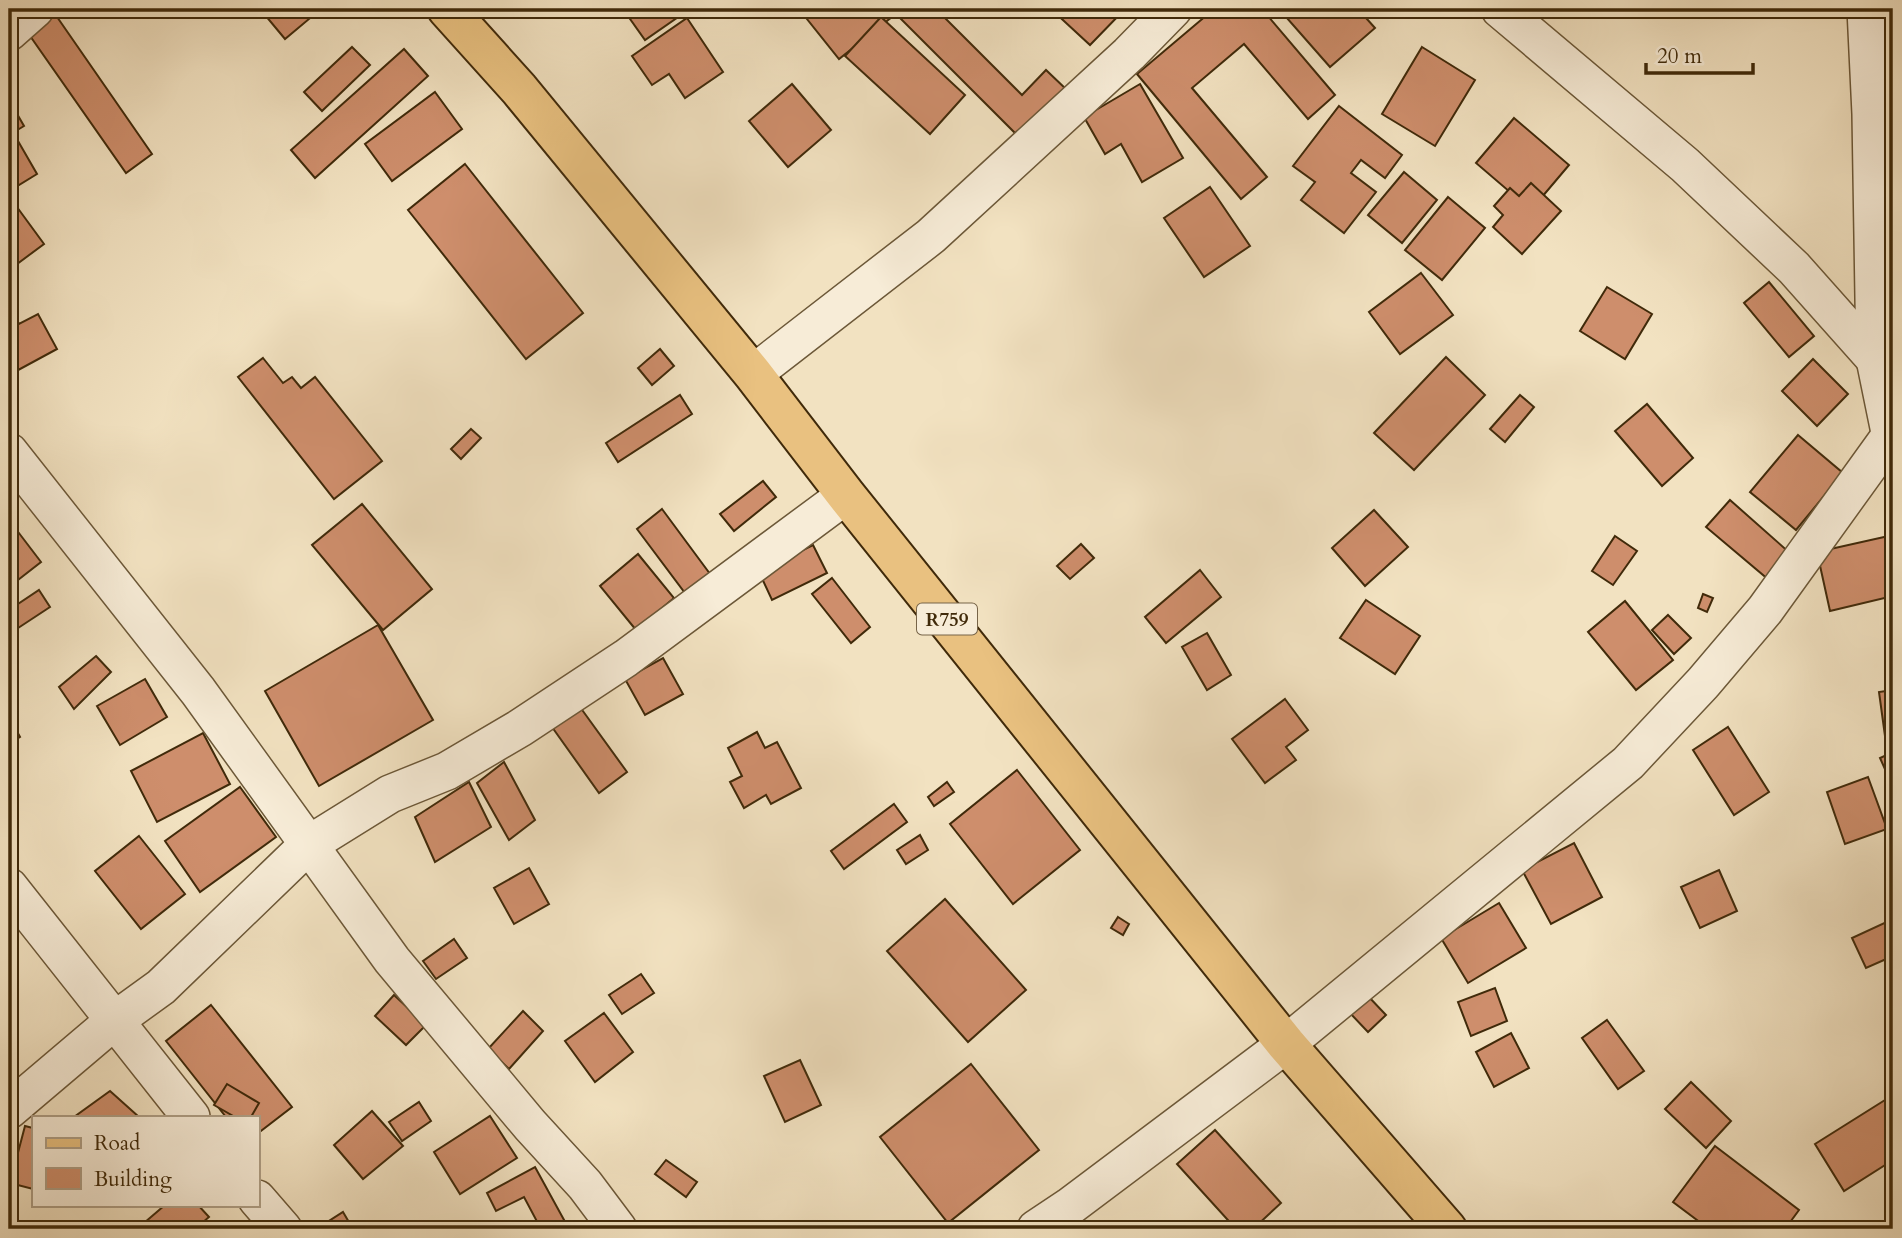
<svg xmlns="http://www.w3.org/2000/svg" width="1902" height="1238" font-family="Cardo,serif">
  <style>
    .building { fill: #ce8e6c; stroke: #402a0a; stroke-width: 2 }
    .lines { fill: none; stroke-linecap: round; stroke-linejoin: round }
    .street-casing { stroke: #6c5838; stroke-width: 40 }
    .primary-casing { stroke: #402a0a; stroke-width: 42 }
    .street { stroke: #f7ecd7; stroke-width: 37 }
    .primary { stroke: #e9c180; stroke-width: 38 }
    .labels { text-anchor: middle; stroke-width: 6; stroke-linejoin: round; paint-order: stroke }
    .shield { fill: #f7ecd7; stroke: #776448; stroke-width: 2 }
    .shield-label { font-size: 19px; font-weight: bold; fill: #402a0a }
  </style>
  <rect width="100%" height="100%" fill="#f2e2c1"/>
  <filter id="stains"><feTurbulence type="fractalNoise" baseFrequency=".00286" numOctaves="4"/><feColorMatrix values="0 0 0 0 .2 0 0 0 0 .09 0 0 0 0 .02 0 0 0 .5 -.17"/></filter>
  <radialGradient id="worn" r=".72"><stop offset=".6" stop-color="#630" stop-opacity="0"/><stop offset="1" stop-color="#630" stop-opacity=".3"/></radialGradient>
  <g class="building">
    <path d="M260 9H300L309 19 285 39Z"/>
    <path d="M623 9H676L681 15 645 40Z"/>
    <path d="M799 9H902L839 59Z"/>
    <path d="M903 9H936L1022 95 1046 70 1068 91 1020 138 897 15Z"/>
    <path d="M1051 9H1125L1090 45Z"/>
    <path d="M1214 9H1262L1335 95 1308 119 1244 44 1192 88 1267 177 1241 199 1137 74Z"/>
    <path d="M1279 9H1358L1375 28 1330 67Z"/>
    <path d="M55 14 152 154 126 173 28 33Z"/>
    <path d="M881 17 965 95 930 134 845 56Z"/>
    <path d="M687 18 723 72 685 98 669 74 652 85 632 56Z"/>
    <path d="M352 47 370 65 322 111 304 92Z"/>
    <path d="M1422 47 1475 80 1435 146 1382 114Z"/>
    <path d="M404 49 428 76 315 178 291 150Z"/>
    <path d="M792 84 831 130 788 167 749 121Z"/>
    <path d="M1140 84 1183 158 1142 182 1121 144 1105 154 1084 117Z"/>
    <path d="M435 92 462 129 392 181 365 144Z"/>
    <path d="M9 100 24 126 9 135Z"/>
    <path d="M1339 106 1402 155 1385 178 1361 160 1351 173 1376 192 1344 233 1301 200 1315 182 1293 166Z"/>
    <path d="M1514 118 1569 165 1531 210 1476 163Z"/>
    <path d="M18 141 37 174 14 188 9 179V146Z"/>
    <path d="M465 164 583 313 526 359 408 210Z"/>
    <path d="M1404 172 1437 200 1402 243 1368 215Z"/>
    <path d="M1531 183 1561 211 1522 254 1493 227 1503 215 1494 206 1510 188 1519 196Z"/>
    <path d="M1210 187 1250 246 1204 277 1164 218Z"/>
    <path d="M1448 197 1485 228 1442 280 1405 250Z"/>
    <path d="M14 203 44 244 9 270V207Z"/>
    <path d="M1421 273 1453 315 1400 354 1369 312Z"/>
    <path d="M1769 282 1814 336 1789 357 1744 303Z"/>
    <path d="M1607 287 1652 314 1625 359 1580 331Z"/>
    <path d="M9 304 19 324 38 314 57 349 9 375Z"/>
    <path d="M660 349 674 366 652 385 638 368Z"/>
    <path d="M1446 357 1485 395 1414 470 1374 433Z"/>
    <path d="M263 358 283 383 292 377 301 388 315 377 382 461 334 499 238 377Z"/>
    <path d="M1813 359 1848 394 1817 426 1782 391Z"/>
    <path d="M680 395 692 414 618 462 606 443Z"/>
    <path d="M1520 395 1534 407 1505 442 1490 429Z"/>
    <path d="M1647 404 1693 458 1662 486 1615 431Z"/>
    <path d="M471 429 481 438 461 459 451 449Z"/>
    <path d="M1798 435 1843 473 1796 530 1750 492Z"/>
    <path d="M763 481 776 497 734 531 720 514Z"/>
    <path d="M1730 500 1791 554 1769 580 1706 527Z"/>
    <path d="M362 504 432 589 383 630 312 545Z"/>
    <path d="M662 509 716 582 691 601 637 529Z"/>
    <path d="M1374 510 1408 547 1365 586 1332 548Z"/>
    <path d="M9 520 41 562 9 587Z"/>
    <path d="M1893 535V596L1830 611 1817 552Z"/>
    <path d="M1615 536 1637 551 1613 585 1592 571Z"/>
    <path d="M1081 544 1094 558 1070 579 1057 566Z"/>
    <path d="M813 545 827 573 772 600 759 572Z"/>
    <path d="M638 554 674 598 636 630 600 586Z"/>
    <path d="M1200 570 1221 597 1166 643 1145 617Z"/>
    <path d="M832 578 870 627 851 643 812 594Z"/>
    <path d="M39 590 50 607 9 634V610Z"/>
    <path d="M1703 594 1713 598 1707 612 1698 608Z"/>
    <path d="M1366 600 1420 636 1395 674 1340 638Z"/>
    <path d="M1625 601 1673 660 1636 690 1588 632Z"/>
    <path d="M1668 615 1691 638 1674 654 1652 630Z"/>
    <path d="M378 625 433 720 319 786 265 691Z"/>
    <path d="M1207 633 1231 675 1207 690 1182 647Z"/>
    <path d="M96 656 111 672 74 709 59 687Z"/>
    <path d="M663 658 683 694 645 715 625 679Z"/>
    <path d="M145 679 167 717 120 745 97 706Z"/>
    <path d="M1893 690V734L1885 736 1879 692Z"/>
    <path d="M1285 699 1308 730 1286 747 1296 760 1265 783 1232 739Z"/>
    <path d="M580 707 627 772 599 793 552 727Z"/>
    <path d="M9 717 20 737 9 744Z"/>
    <path d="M1728 727 1769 792 1734 815 1693 750Z"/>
    <path d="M757 732 765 748 777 742 801 788 771 804 766 795 744 808 730 782 742 776 728 748Z"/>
    <path d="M203 733 230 784 157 822 131 771Z"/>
    <path d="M1893 752V787L1880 758Z"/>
    <path d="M504 762 535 820 509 840 477 783Z"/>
    <path d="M1017 770 1080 850 1013 904 950 824Z"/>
    <path d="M1868 777 1887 829 1845 844 1827 792Z"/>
    <path d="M469 782 491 827 435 862 415 817Z"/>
    <path d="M947 782 954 792 934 806 928 797Z"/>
    <path d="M240 787 276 837 200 892 165 841Z"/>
    <path d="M894 804 907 822 844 869 831 851Z"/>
    <path d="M920 835 928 850 906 864 897 850Z"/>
    <path d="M139 836 185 894 141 929 95 871Z"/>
    <path d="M1574 843 1602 897 1551 924 1522 870Z"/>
    <path d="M529 868 549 904 514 924 494 888Z"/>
    <path d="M1719 870 1737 911 1700 928 1681 887Z"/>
    <path d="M945 899 1026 990 968 1042 887 951Z"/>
    <path d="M1499 903 1526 948 1468 983 1441 938Z"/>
    <path d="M1118 917 1129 924 1123 935 1111 928Z"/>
    <path d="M1893 919V956L1866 968 1852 938Z"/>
    <path d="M454 939 467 958 436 979 423 961Z"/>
    <path d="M641 974 654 993 622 1014 609 995Z"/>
    <path d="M1495 988 1507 1021 1471 1036 1458 1002Z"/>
    <path d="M394 995 426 1025 406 1045 375 1016Z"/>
    <path d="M1367 995 1386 1015 1368 1032 1349 1012Z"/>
    <path d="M211 1005 292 1107 257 1134V1117H226L166 1041Z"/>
    <path d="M523 1011 543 1031 509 1069 488 1049Z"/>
    <path d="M604 1013 633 1052 595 1082 565 1041Z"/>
    <path d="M1607 1020 1644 1071 1618 1089 1582 1038Z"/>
    <path d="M1511 1033 1529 1068 1494 1087 1476 1052Z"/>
    <path d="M800 1060 821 1105 785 1122 764 1076Z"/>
    <path d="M971 1064 1039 1150 948 1223 880 1137Z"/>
    <path d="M1691 1082 1731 1121 1706 1148 1665 1109Z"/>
    <path d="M227 1084 259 1103 251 1117H235L214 1105Z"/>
    <path d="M110 1091 139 1117H74Z"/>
    <path d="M1893 1095V1160L1844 1191 1815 1144Z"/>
    <path d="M419 1102 431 1121 402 1141 389 1122Z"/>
    <path d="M372 1111 403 1146 363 1179 334 1145Z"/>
    <path d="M490 1116 517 1158 460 1194 434 1152Z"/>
    <path d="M25 1126 33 1128V1189L10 1183Z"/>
    <path d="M1215 1130 1281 1203 1253 1229H1236L1177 1164Z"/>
    <path d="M1715 1146 1799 1210 1785 1229H1709L1673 1202Z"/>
    <path d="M666 1160 697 1182 686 1197 655 1174Z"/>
    <path d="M535 1167 569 1229H541L524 1197 496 1211 487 1193Z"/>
    <path d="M165 1205H198L209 1217 195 1229H137Z"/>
    <path d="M343 1212 353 1229H319L318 1228Z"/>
  </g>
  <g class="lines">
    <g class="street-casing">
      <g id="street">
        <path d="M1500 9 1685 165 1794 268 1875 359"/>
        <path d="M1866 9 1871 114 1875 359 1893 447"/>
        <path d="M9 32 35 9"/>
        <path d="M753 374 931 236 1129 54 1173 9"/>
        <path d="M9 452 198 691 392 960 530 1125 585 1185 618 1229"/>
        <path d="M9 887 191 1117"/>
        <path d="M9 1110 114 1021 161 987 308 845 390 794 447 771 520 728 626 658 846 495"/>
        <path d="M257 1199 283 1229"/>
        <path d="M1036 1229 1069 1207 1286 1044 1628 763 1703 683 1765 610 1891 435"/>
      </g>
    </g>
    <g class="primary-casing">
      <path id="primary" d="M447 9 519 89 753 374 846 495 1286 1044 1447 1229"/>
    </g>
    <use href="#street" class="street"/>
    <use href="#primary" class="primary"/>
  </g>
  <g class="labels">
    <rect class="shield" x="917" y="603.5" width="60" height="31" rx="5"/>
    <g class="shield-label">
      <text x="947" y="626">R759</text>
    </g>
  </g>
  <rect width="1902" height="1238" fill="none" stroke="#f2e2c1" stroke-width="35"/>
  <rect x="10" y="10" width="1881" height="1217" fill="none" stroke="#402a0a" stroke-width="3.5"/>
  <rect x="18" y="18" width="1867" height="1203" fill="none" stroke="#402a0a" stroke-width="2"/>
  <rect x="32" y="1116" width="228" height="91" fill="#f7ecd7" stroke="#ae9e85" stroke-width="2"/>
  <rect x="46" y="1138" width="35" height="10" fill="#e9c180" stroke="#ae9e85" stroke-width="2"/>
  <text x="94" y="1150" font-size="21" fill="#402a0a">Road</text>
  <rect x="46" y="1168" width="35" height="21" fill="#ce8e6c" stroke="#ae9e85" stroke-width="2"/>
  <text x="94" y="1186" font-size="21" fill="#402a0a">Building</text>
  <path d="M1646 63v10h107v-10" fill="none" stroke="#402a0a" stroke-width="3.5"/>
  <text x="1657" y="63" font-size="21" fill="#402a0a" stroke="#f7ecd7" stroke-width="5" paint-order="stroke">20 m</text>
  <rect width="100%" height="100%" filter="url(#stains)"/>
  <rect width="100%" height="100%" fill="url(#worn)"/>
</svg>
